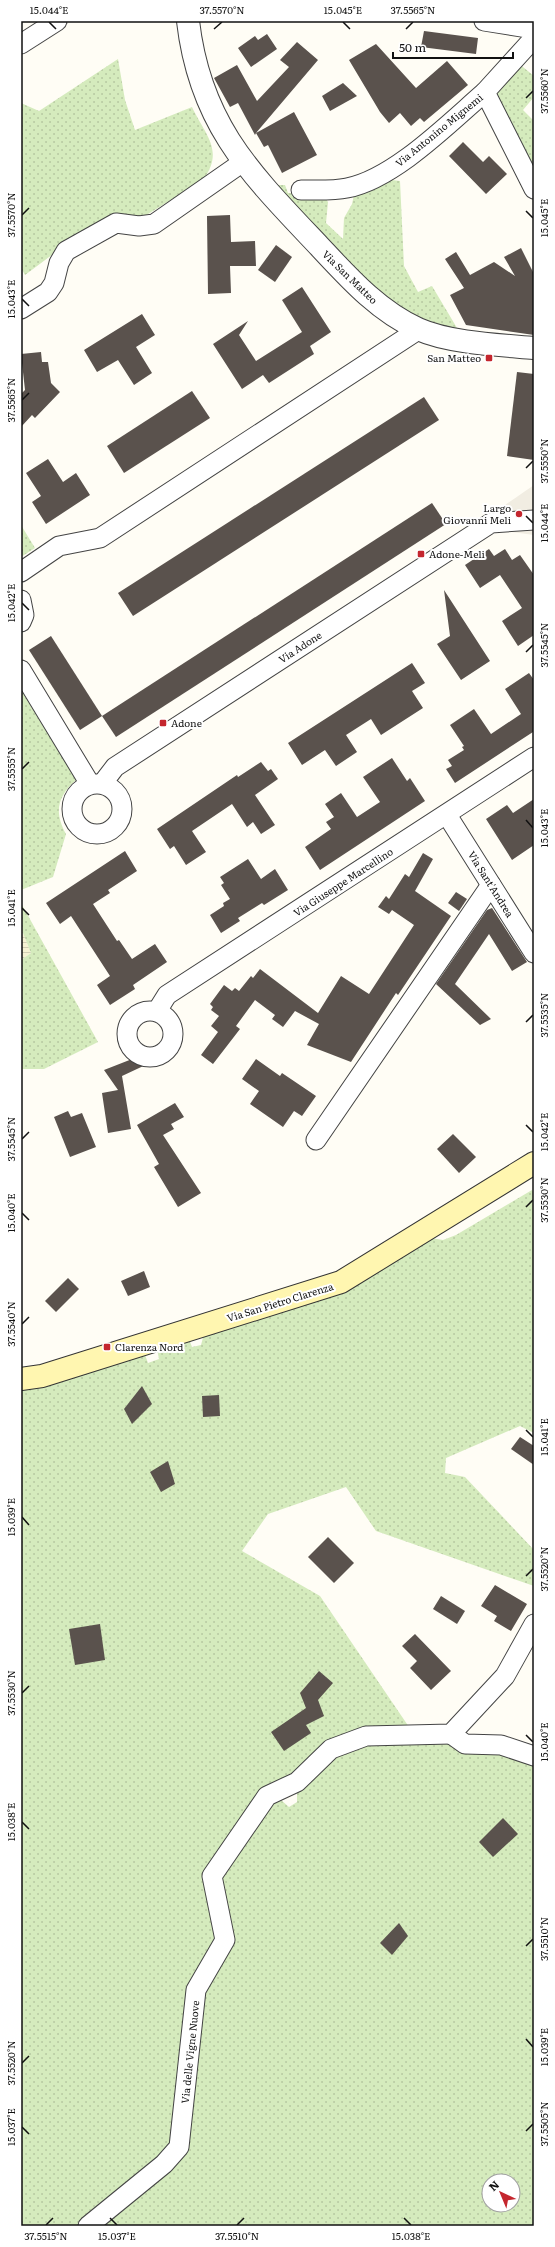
<svg xmlns="http://www.w3.org/2000/svg" width="555" height="2247" font-family="Literata,serif">
  <style>
    .farmland { fill: url(#farmland-rules) }
    .grass { fill: url(#grass-dots); fill-rule: evenodd }
    .plaza { fill: #f1ede2 }
    .building { fill: #5a524d }
    .lines { fill: none; stroke-linecap: round; stroke-linejoin: round }
    .minor-casing { stroke: #444; stroke-width: 21 }
    .tertiary-casing { stroke: #444; stroke-width: 24 }
    .secondary-casing { stroke: #333; stroke-width: 24 }
    .minor { stroke: #fff; stroke-width: 19 }
    .tertiary { stroke: #fff; stroke-width: 22 }
    .secondary { stroke: #fff6b0; stroke-width: 22 }
    .ticks { fill: none; stroke: #111; stroke-width: 1.5 }
    .poi-dot { fill: #c4262e; stroke: #fff; stroke-width: 1.5 }
    .labels { text-anchor: middle; stroke-width: 4; stroke-linejoin: round; paint-order: stroke }
    .street-label { font-size: 10px; fill: #111; stroke: #fff }
    .poi-label { font-size: 10px; fill: #111; stroke: #fff; text-anchor: start }
    .neatline { fill: none; stroke: #111; stroke-width: 1.5 }
    .ticks-label { font-size: 10px; text-anchor: middle; fill: #111 }
  </style>
  <defs>
    <pattern id="farmland-rules" width="6" height="5" patternUnits="userSpaceOnUse"><rect width="6" height="5" fill="#f6f3d4"/><path d="M0 2.5h6" fill="none" stroke="#d2cfb5"/></pattern>
    <pattern id="grass-dots" width="8" height="8" patternUnits="userSpaceOnUse"><rect width="8" height="8" fill="#d5ebbd"/><path d="M2 2h.1M6 6h.1" fill="none" stroke="#b6c8a1" stroke-width="1.8" stroke-linecap="round"/></pattern>
  </defs>
  <rect width="100%" height="100%" fill="#fffdf5"/>
  <path class="farmland" d="M21 928 31 953 21 960Z"/>
  <g class="grass">
    <path d="M118 59 125 100 135 130 192 107C205 135 225 150 203 180L140 219 114 214 80 234 25 275 21 268V103L39 111Z"/>
    <path d="M518 63 534 76V97L523 110 534 121V176L495 91Z"/>
    <path d="M384 179 400 181 404 266 418 292 432 286 457 328C450 327 441 326 434 324 372 301 319 232 274 185H285L288 193 323 195 328 202 326 223 343 239 344 218 352 204 354 195Z"/>
    <path d="M21 525 35 548 21 557Z"/>
    <path d="M21 690 76 780C57 797 54 812 66 834L53 877 21 890Z"/>
    <path d="M21 903 98 1042 44 1069H21V960L31 953 21 928Z"/>
    <path d="M532 1190 534 1194V1433L520 1426 446 1458 445 1473 465 1477 534 1550V1586L376 1531 346 1487 268 1514 242 1551 320 1596 409 1727 300 1770 262 1793 202 1875 215 1941 189 1986 173 2106V2140L166 2154 79 2226H21V1388L144 1352 148 1363 159 1359 157 1349 189 1339 192 1347 201 1345 204 1334 431 1238 443 1240 456 1235Z"/>
    <path d="M371 1741H446L534 1760V2226H96L171 2164 200 1991 231 1938 219 1875 273 1799 281 1800 289 1807 297 1802V1789L335 1753ZM489 2181H513V2205H489Z"/>
  </g>
  <path class="plaza" d="M534 485V535L505 531V505Z"/>
  <g class="building">
    <path d="M424 31 478 38 476 54 421 47Z"/>
    <path d="M267 34 277 49 251 67 238 48 255 36 258 40Z"/>
    <path d="M297 42 318 60 256 133 294 112 317 155 282 173 268 145 264 147 256 133 255 135 238 103 230 107 214 78 237 65 257 101 289 67 280 60Z"/>
    <path d="M376 44 416 88 447 61 468 85 424 122 420 118 411 126 400 113 389 123 380 112 349 60Z"/>
    <path d="M343 83 357 96 330 111 322 96Z"/>
    <path d="M463 142 483 162 489 156 507 174 486 194 449 156Z"/>
    <path d="M230 215 231 242 255 241 256 266H230L231 293 208 294 207 216Z"/>
    <path d="M276 245 292 257 275 282 258 270Z"/>
    <path d="M521 248 534 274V335L466 325 450 295 464 288 445 259 456 252 470 275 494 262 515 276 504 257Z"/>
    <path d="M302 287 331 332 310 346 314 354 269 383 263 375 242 389 213 344 248 321 239 335 256 361 302 332 282 300Z"/>
    <path d="M142 314 155 335 136 347 152 373 134 385 118 360 97 372 84 350Z"/>
    <path d="M41 352 42 362H48L51 383 60 392 35 418 32 415 21 427V394L25 390 21 354Z"/>
    <path d="M517 372 534 374V460L507 456Z"/>
    <path d="M192 391 210 418 124 473 107 446Z"/>
    <path d="M424 397 439 420 133 616 118 593Z"/>
    <path d="M48 459 63 482 76 473 90 495 46 524 32 502 41 496 26 473Z"/>
    <path d="M432 503 446 524 116 737 102 716Z"/>
    <path d="M489 549 494 556 505 549 512 560 520 555 534 575V635L518 646 502 621 522 608 500 575 480 588 465 565Z"/>
    <path d="M444 590 490 661 461 680 437 644 450 636Z"/>
    <path d="M51 636 102 716 80 730 29 650Z"/>
    <path d="M412 663 425 683 412 691 423 708 381 735 371 719 346 735 357 752 336 766 325 750 302 765 288 743Z"/>
    <path d="M529 673 534 680V734L533 732 455 783 446 769 452 766 448 760 464 750 462 747 464 746 450 725 474 709 491 734 521 714 505 689Z"/>
    <path d="M392 758 407 781 410 778 425 801 320 870 305 847 331 829 326 822 334 817 325 804 341 793 357 817 380 802 363 777Z"/>
    <path d="M261 762 268 771 271 769 278 779 255 795 275 825 261 834 253 822 247 827 232 804 192 831 206 852 186 865 174 846 170 849 157 829 237 775 238 777Z"/>
    <path d="M534 799V845L512 860 486 819 507 805 513 813Z"/>
    <path d="M125 851 137 871 108 890 110 893 93 904 117 941 119 940 132 959 155 944 167 962 133 985 135 989 110 1005 97 985 110 976 71 916 60 924 46 903Z"/>
    <path d="M423 853 433 859 415 891 451 916 398 995 396 993 351 1062 307 1045 319 1024 295 1011 283 1027 272 1019 275 1015 255 1000 236 1026 240 1029 213 1064 201 1055 218 1032 211 1026 219 1016 211 1010 213 1007 210 1004 224 985 232 991 235 988 239 991 251 976 253 978 260 969 318 1013 341 976 369 994 414 925 392 910 389 914 378 907 386 896 389 899 405 874 409 877Z"/>
    <path d="M248 859 261 879 275 869 288 890 264 905 262 903 238 918 240 921 221 933 210 915 224 906 223 903 230 899 221 885 224 883 220 877Z"/>
    <path d="M456 892 467 899 459 911 448 903Z"/>
    <path d="M492 908 527 962 512 971 489 934 455 984 491 1019 480 1025 436 984 487 910Z"/>
    <path d="M150 1052 154 1061 122 1076 131 1129 108 1133 102 1093 118 1090 104 1070Z"/>
    <path d="M256 1059 280 1076 282 1073 316 1096 302 1116 294 1111 283 1127 250 1104 259 1091 242 1079Z"/>
    <path d="M175 1103 184 1117 171 1124 174 1129 163 1135 201 1193 178 1207 154 1167 159 1164 137 1125Z"/>
    <path d="M68 1111 71 1117 82 1113 96 1147 70 1157 54 1117Z"/>
    <path d="M453 1134 476 1157 459 1173 437 1149Z"/>
    <path d="M144 1271 150 1287 128 1296 121 1281Z"/>
    <path d="M68 1278 79 1289 56 1312 45 1301Z"/>
    <path d="M142 1386 152 1404 132 1424 124 1409Z"/>
    <path d="M219 1395 220 1416 203 1417 202 1396Z"/>
    <path d="M520 1437 534 1446V1465L511 1449Z"/>
    <path d="M168 1461 175 1484 161 1492 150 1472Z"/>
    <path d="M328 1537 354 1563 334 1583 308 1557Z"/>
    <path d="M495 1585 527 1604 511 1631 494 1621 497 1616 481 1606Z"/>
    <path d="M441 1596 465 1611 457 1624 433 1609Z"/>
    <path d="M100 1624 105 1660 75 1665 69 1629Z"/>
    <path d="M415 1634 451 1671 431 1690 410 1668 417 1661 402 1646Z"/>
    <path d="M319 1671 333 1683 318 1700 324 1716 306 1725 311 1733 284 1751 271 1732 306 1708 300 1693Z"/>
    <path d="M503 1818 518 1834 493 1857 479 1842Z"/>
    <path d="M399 1923 408 1936 392 1955 380 1943Z"/>
  </g>
  <g class="lines">
    <g class="minor-casing">
      <g id="minor">
        <path d="M484 21 534 29"/>
        <path d="M534 38 485 92 534 189"/>
        <path d="M21 44 57 21"/>
        <path d="M301 190C316 190 333 191 347 188 394 179 449 123 485 92"/>
        <path d="M21 309 48 292 54 283 59 263 66 251 116 223 139 226 154 224 243 162"/>
        <path d="M21 572 59 546 100 538 418 330"/>
        <path d="M21 600 24 615 21 622"/>
        <path d="M21 670 90 784"/>
        <circle cx="97" cy="809" r="25"/>
        <path d="M102 784 115 767 491 523 534 520"/>
        <path d="M447 815 534 953"/>
        <circle cx="150" cy="1034" r="23"/>
        <path d="M157 1011 167 995 534 757"/>
        <path d="M316 1140 491 885"/>
        <path d="M451 1734 465 1744 501 1745 534 1756"/>
        <path d="M88 2226 164 2164 179 2147 196 1990 225 1940 212 1876 267 1796 297 1782 331 1749 366 1736 451 1734 505 1676 534 1624"/>
      </g>
    </g>
    <g class="tertiary-casing">
      <path id="tertiary" d="M188 21C200 125 251 174 319 246 348 277 378 311 418 329 449 343 500 345 534 348"/>
    </g>
    <g class="secondary-casing">
      <path id="secondary" d="M21 1379 42 1376 341 1282 534 1163"/>
    </g>
    <use href="#minor" class="minor"/>
    <use href="#tertiary" class="tertiary"/>
    <use href="#secondary" class="secondary"/>
  </g>
  <path class="ticks" d="M49 22 56 29M343 22 350 29M214 29 222 22M406 29 413 22M526 98 533 91M526 211 533 218M22 215 29 208M22 299 29 306M22 400 29 393M526 468 533 461M526 516 533 523M22 603 29 610M526 652 533 645M22 769 29 762M526 820 533 828M22 908 29 915M526 1022 533 1015M526 1125 533 1132M22 1139 29 1132M526 1207 533 1200M22 1213 29 1220M22 1324 29 1317M526 1430 533 1437M22 1517 29 1525M526 1576 533 1569M22 1693 29 1686M526 1735 533 1742M22 1822 29 1829M526 1946 533 1939M526 2039 533 2047M22 2063 29 2056M22 2127 29 2134M526 2131 533 2124M110 2218 117 2225M404 2218 411 2225M46 2225 53 2218M237 2225 244 2218"/>
  <g class="poi-dot">
    <rect x="485" y="354" width="8" height="8" rx="2"/>
    <circle cx="519" cy="514" r="4"/>
    <rect x="417" y="550" width="8" height="8" rx="2"/>
    <rect x="159" y="719" width="8" height="8" rx="2"/>
    <rect x="103" y="1343" width="8" height="8" rx="2"/>
  </g>
  <g class="labels">
    <g class="street-label">
      <text transform="translate(439 130) rotate(-39)" y="4">Via Antonino Mignemi</text>
      <text transform="translate(350 277) rotate(44)" y="4">Via San Matteo</text>
      <text transform="translate(300 647) rotate(-33)" y="4">Via Adone</text>
      <text transform="translate(343 882) rotate(-33)" y="4">Via Giuseppe Marcellino</text>
      <text transform="translate(491 884) rotate(58)" y="4">Via Sant'Andrea</text>
      <text transform="translate(280 1302) rotate(-17)" y="4">Via San Pietro Clarenza</text>
      <text transform="translate(190 2052) rotate(-84)" y="4">Via delle Vigne Nuove</text>
    </g>
    <g class="poi-label">
      <text x="481" y="362" text-anchor="end">San Matteo</text>
      <text x="511" y="512" text-anchor="end">Largo<tspan x="511" dy="12">Giovanni Meli</tspan></text>
      <text x="429" y="558">Adone-Meli</text>
      <text x="171" y="727">Adone</text>
      <text x="115" y="1351">Clarenza Nord</text>
    </g>
  </g>
  <rect width="555" height="2247" fill="none" stroke="#ffffff" stroke-width="44"/>
  <g transform="translate(501 2193) rotate(316)"><circle r="19" fill="#ffffff" stroke="#a0a0a0"/>
  <path d="M0-3L7 15L0 10L-7 15Z" fill="#c4262e"/>
  <text y="-6" font-size="11" font-weight="bold" text-anchor="middle" fill="#111111">N</text>
  </g>
  <path d="M393 52v6h120v-6" fill="none" stroke="#111111" stroke-width="2"/>
  <text x="399" y="52" font-size="12" fill="#111111" stroke="#ffffff" stroke-width="3" paint-order="stroke">50 m</text>
  <rect x="22" y="22" width="511" height="2203" class="neatline"/>
  <g class="ticks-label">
    <text x="49" y="14">15.044°E</text>
    <text x="222" y="14">37.5570°N</text>
    <text x="343" y="14">15.045°E</text>
    <text x="413" y="14">37.5565°N</text>
    <text transform="translate(544 91) rotate(-90)" y="4">37.5560°N</text>
    <text transform="translate(11 215) rotate(-90)" y="4">37.5570°N</text>
    <text transform="translate(544 218) rotate(-90)" y="4">15.045°E</text>
    <text transform="translate(11 299) rotate(-90)" y="4">15.043°E</text>
    <text transform="translate(11 400) rotate(-90)" y="4">37.5565°N</text>
    <text transform="translate(544 461) rotate(-90)" y="4">37.5550°N</text>
    <text transform="translate(544 523) rotate(-90)" y="4">15.044°E</text>
    <text transform="translate(11 603) rotate(-90)" y="4">15.042°E</text>
    <text transform="translate(544 645) rotate(-90)" y="4">37.5545°N</text>
    <text transform="translate(11 769) rotate(-90)" y="4">37.5555°N</text>
    <text transform="translate(544 828) rotate(-90)" y="4">15.043°E</text>
    <text transform="translate(11 908) rotate(-90)" y="4">15.041°E</text>
    <text transform="translate(544 1015) rotate(-90)" y="4">37.5535°N</text>
    <text transform="translate(544 1132) rotate(-90)" y="4">15.042°E</text>
    <text transform="translate(11 1139) rotate(-90)" y="4">37.5545°N</text>
    <text transform="translate(544 1200) rotate(-90)" y="4">37.5530°N</text>
    <text transform="translate(11 1213) rotate(-90)" y="4">15.040°E</text>
    <text transform="translate(11 1324) rotate(-90)" y="4">37.5540°N</text>
    <text transform="translate(544 1437) rotate(-90)" y="4">15.041°E</text>
    <text transform="translate(11 1517) rotate(-90)" y="4">15.039°E</text>
    <text transform="translate(544 1569) rotate(-90)" y="4">37.5520°N</text>
    <text transform="translate(11 1693) rotate(-90)" y="4">37.5530°N</text>
    <text transform="translate(544 1742) rotate(-90)" y="4">15.040°E</text>
    <text transform="translate(11 1822) rotate(-90)" y="4">15.038°E</text>
    <text transform="translate(544 1939) rotate(-90)" y="4">37.5510°N</text>
    <text transform="translate(544 2047) rotate(-90)" y="4">15.039°E</text>
    <text transform="translate(11 2063) rotate(-90)" y="4">37.5520°N</text>
    <text transform="translate(544 2124) rotate(-90)" y="4">37.5505°N</text>
    <text transform="translate(11 2127) rotate(-90)" y="4">15.037°E</text>
    <text x="46" y="2240">37.5515°N</text>
    <text x="117" y="2240">15.037°E</text>
    <text x="237" y="2240">37.5510°N</text>
    <text x="411" y="2240">15.038°E</text>
  </g>
</svg>
